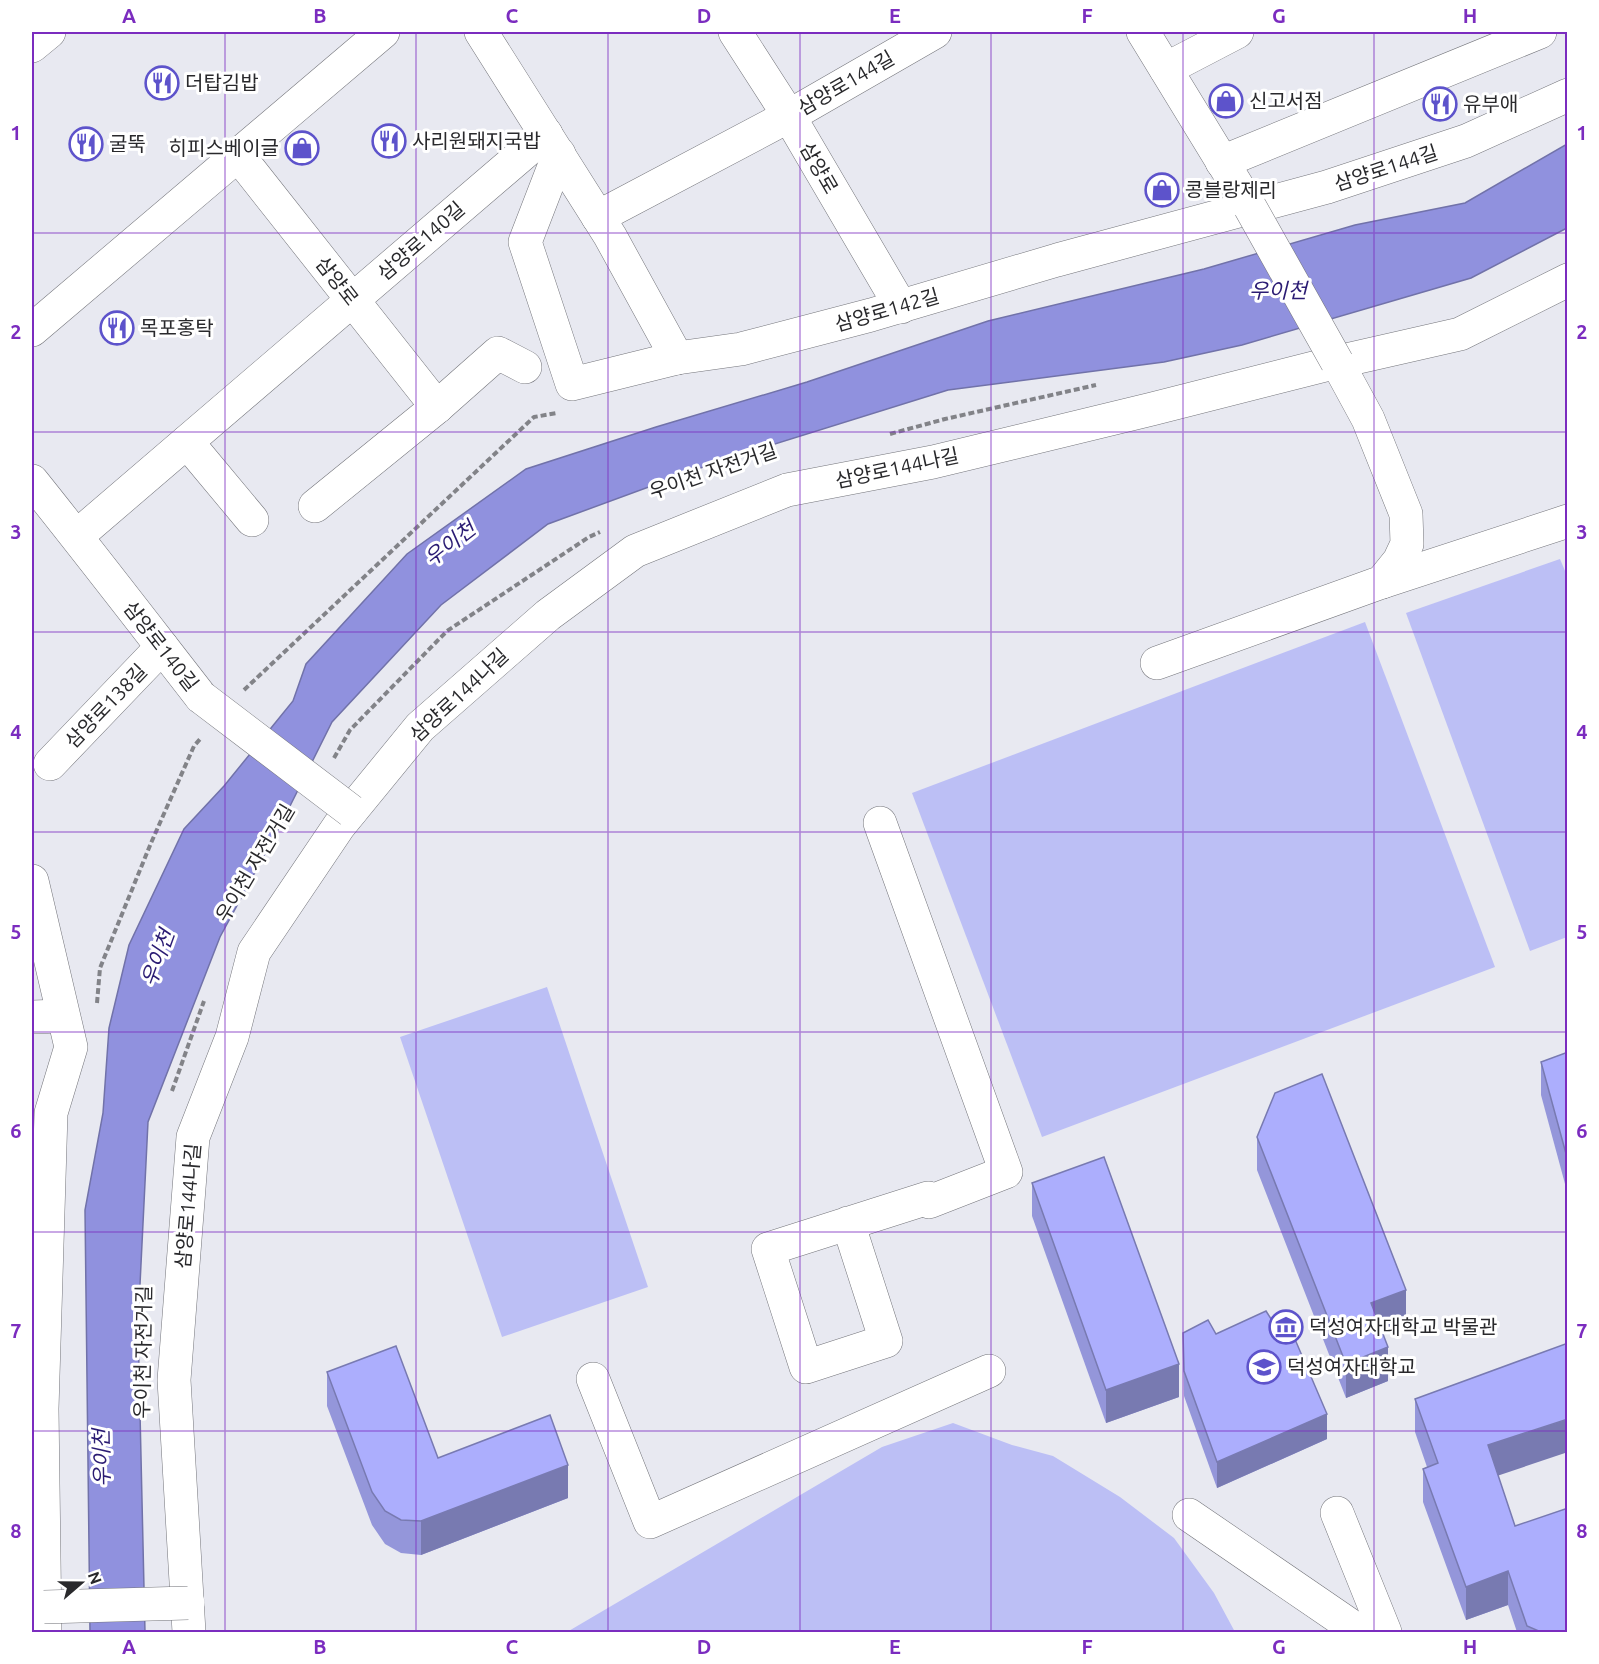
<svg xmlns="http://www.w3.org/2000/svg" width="1599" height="1664" font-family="Ubuntu,'Noto Sans KR',sans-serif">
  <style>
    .green { fill: #bcbff5 }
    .water { fill: #9091de; stroke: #7172a9; stroke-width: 1.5 }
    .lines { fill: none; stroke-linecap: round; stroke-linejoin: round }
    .minor-casing { stroke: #74757b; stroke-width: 34 }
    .major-casing { stroke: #74757b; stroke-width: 34 }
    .path { stroke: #828388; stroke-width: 4; stroke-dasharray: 6 3; stroke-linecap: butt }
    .minor { stroke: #fff; stroke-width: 33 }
    .major { stroke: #fff; stroke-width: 33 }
    .minor-bridge-casing { stroke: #74757b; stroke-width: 34; stroke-linecap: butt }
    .minor-bridge { stroke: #fff; stroke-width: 33 }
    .wall { fill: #9496da }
    .shaded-wall { fill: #787ab1 }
    .building { fill: #acaefd; stroke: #787ab1; stroke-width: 1.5 }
    .grid { fill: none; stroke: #7b2cbf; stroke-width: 1.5; stroke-opacity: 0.55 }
    .labels { text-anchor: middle; stroke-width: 6; stroke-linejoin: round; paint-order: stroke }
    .poi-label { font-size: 20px; fill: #29292c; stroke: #fff; text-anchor: start }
    .street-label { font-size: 20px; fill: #29292c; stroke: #fff }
    .water-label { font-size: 21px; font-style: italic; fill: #2a1b73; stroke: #fff }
    .neatline { fill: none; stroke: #7b2cbf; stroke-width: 2 }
    .grid-label { font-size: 20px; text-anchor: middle; font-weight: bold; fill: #7b2cbf }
  </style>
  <rect width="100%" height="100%" fill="#e8e9f1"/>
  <g class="green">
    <path d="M1560 559 1568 578 1567 937 1530 951 1406 613Z"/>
    <path d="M1365 622 1495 967 1042 1137 912 793Z"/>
    <path d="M547 987 648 1287 502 1337 400 1037Z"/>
    <path d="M953 1423 1012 1445 1053 1456 1120 1497 1174 1538 1214 1593 1235 1632H567L882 1447Z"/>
  </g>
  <path class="water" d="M1567 144V228L1471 278 1242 345 1164 362 948 390 714 463 548 524 441 605 332 722 279 828 220 937 148 1122 138 1325 145 1632H90L85 1210 103 1113 109 1028 129 945 184 829 224 786 293 701 306 664 407 554 526 469 656 427 807 382 988 321 1204 269 1355 225 1465 203Z"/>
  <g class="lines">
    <g class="minor-casing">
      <g id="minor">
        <path d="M481 32 610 236 677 358"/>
        <path d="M735 32 789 116 901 307"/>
        <path d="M1143 32 1250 207"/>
        <path d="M32 46 49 32"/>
        <path d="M1166 69 1237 32"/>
        <path d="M559 154 525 242 572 384 677 358 741 349 871 315 1057 260 1327 187 1466 141 1568 95"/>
        <path d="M238 155 437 407"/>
        <path d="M1222 162 1540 32"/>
        <path d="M598 217 789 116 935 32"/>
        <path d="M187 442 252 520"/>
        <path d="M32 481C89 552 145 625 201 697"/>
        <path d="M315 506 437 407 498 353 525 367"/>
        <path d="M77 536 546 134"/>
        <path d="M1382 582 1568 521"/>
        <path d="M1157 663 1382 582 1399 561 1407 544 1406 514 1368 419 1337 362"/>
        <path d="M50 764 162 647"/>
        <path d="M880 823 1006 1172 929 1202"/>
        <path d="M32 881 71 1047 51 1113 42 1409 45 1632"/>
        <path d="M32 1017 63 1016"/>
        <path d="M848 1223 886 1341 806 1367 768 1249 928 1198"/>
        <path d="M593 1379 650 1522 989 1371"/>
        <path d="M1337 1513 1385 1632"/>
        <path d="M1189 1515 1360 1632"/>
        <path d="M189 1632 174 1380 193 1137 232 1037 254 952 339 826 420 727 548 615 635 551 787 490 933 462 1152 409 1337 362 1460 334 1568 280"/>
      </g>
    </g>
    <g class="major-casing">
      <path id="major" d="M32 330 383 32"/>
    </g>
    <g class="path">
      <path d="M890 434 945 419 1096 385"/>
      <path d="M244 690 534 417 557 413"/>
      <path d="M334 758 350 730 447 631 589 537 600 532"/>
      <path d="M97 1003 100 968 151 843 194 746 201 738"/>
      <path d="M172 1091 204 1001"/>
    </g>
    <use href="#minor" class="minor"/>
    <use href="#major" class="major"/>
    <g class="minor-bridge-casing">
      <g id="minor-bridge">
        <path d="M1250 207 1337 362"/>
        <path d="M201 697 351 811"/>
        <path d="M44 1607 188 1603"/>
      </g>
    </g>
    <use href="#minor-bridge" class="minor-bridge"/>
  </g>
  <g class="wall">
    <path d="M1568 1052V1195L1541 1095V1062Z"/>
    <path d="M1257 1137 1406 1323 1382 1332 1388 1381 1346 1398 1257 1170Z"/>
    <path d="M1032 1183 1179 1397 1106 1423 1032 1216Z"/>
    <path d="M1183 1333 1216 1334 1327 1439 1217 1488 1184 1396Z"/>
    <path d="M327 1372 438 1458 568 1498 421 1555 401 1553 385 1544 372 1525 327 1406Z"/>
    <path d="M1415 1399 1498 1475 1515 1526 1568 1632H1517L1508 1605 1466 1620 1423 1502V1469L1427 1467 1415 1432Z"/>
  </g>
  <g class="shaded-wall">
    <path d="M1406 1290V1323L1371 1337V1303Z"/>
    <path d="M1388 1347V1381L1346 1398V1364Z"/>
    <path d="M1179 1364V1397L1106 1423V1390Z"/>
    <path d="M1327 1414V1439L1217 1488V1462Z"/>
    <path d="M1568 1419V1452L1488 1479V1445Z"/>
    <path d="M568 1465V1498L421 1555V1521Z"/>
    <path d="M1508 1571V1605L1466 1620V1587Z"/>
  </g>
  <g class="building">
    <path d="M1568 1052V1161L1541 1062Z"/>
    <path d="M1322 1074 1406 1290 1371 1303 1388 1347 1346 1364 1257 1137 1275 1093Z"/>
    <path d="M1104 1157 1179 1364 1106 1390 1032 1183Z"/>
    <path d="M1266 1311 1273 1322 1285 1316 1327 1414 1217 1462 1184 1371 1183 1333 1208 1320 1216 1334Z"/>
    <path d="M1568 1343V1419L1488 1445 1515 1526 1568 1508V1632H1541L1527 1626 1508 1571 1466 1587 1423 1469 1438 1463 1415 1399Z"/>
    <path d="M396 1346 438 1458 550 1415 568 1465 421 1521 401 1520 385 1511 372 1492 327 1372Z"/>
  </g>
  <path class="grid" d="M225 32V1632M416 32V1632M608 32V1632M800 32V1632M991 32V1632M1183 32V1632M1374 32V1632M32 233H1568M32 432H1568M32 632H1568M32 832H1568M32 1032H1568M32 1232H1568M32 1431H1568"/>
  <defs>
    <g id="restaurant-ring" transform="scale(1.725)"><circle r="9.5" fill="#fff" stroke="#5d53cb" stroke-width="1.5"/><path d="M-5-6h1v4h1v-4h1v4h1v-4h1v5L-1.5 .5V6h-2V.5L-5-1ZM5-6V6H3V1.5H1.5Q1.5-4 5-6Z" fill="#5d53cb"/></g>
    <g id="shop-ring" transform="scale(1.725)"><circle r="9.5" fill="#fff" stroke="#5d53cb" stroke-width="1.5"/><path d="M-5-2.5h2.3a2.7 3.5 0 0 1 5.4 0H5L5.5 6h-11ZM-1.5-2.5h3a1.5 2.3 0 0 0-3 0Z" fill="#5d53cb"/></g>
    <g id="museum-ring" transform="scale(1.725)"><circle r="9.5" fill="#fff" stroke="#5d53cb" stroke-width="1.5"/><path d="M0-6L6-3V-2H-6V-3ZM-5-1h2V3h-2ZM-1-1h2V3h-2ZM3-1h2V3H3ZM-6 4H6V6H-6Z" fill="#5d53cb"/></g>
    <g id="university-ring" transform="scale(1.725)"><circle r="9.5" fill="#fff" stroke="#5d53cb" stroke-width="1.5"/><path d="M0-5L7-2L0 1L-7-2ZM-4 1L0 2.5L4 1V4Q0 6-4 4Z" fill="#5d53cb"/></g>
  </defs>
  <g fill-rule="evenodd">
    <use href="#restaurant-ring" x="162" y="83"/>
    <use href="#shop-ring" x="1226" y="101"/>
    <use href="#restaurant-ring" x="1440" y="104"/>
    <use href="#restaurant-ring" x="389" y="141"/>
    <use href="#restaurant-ring" x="86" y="144"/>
    <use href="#shop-ring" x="302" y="148"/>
    <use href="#shop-ring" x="1162" y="190"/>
    <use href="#restaurant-ring" x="117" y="328"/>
    <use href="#museum-ring" x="1286" y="1327"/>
    <use href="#university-ring" x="1264" y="1367"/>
  </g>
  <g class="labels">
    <g class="poi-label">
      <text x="185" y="90">더탑김밥</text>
      <text x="1249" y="108">신고서점</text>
      <text x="1463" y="111">유부애</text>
      <text x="412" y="148">사리원돼지국밥</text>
      <text x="109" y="151">굴뚝</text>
      <text x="279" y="155" text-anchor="end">히피스베이글</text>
      <text x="1185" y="197">콩블랑제리</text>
      <text x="140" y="335">목포홍탁</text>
      <text x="1309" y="1334">덕성여자대학교 박물관</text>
      <text x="1287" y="1374">덕성여자대학교</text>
    </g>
    <g class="street-label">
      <text transform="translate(846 83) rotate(-30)" y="7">삼양로144길</text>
      <text transform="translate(819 168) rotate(60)" y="7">삼양로</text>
      <text transform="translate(1386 168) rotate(-18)" y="7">삼양로144길</text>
      <text transform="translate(421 241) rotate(-41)" y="7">삼양로140길</text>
      <text transform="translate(337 281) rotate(52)" y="7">삼양로</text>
      <text transform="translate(887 310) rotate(-16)" y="7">삼양로142길</text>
      <text transform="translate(897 468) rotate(-12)" y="7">삼양로144나길</text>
      <text transform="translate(713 471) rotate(-19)" y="7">우이천 자전거길</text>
      <text transform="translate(161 646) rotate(52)" y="7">삼양로140길</text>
      <text transform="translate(459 695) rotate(-43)" y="7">삼양로144나길</text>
      <text transform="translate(106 706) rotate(-46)" y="7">삼양로138길</text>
      <text transform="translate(255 863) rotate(-59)" y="7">우이천 자전거길</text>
      <text transform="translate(188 1206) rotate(-85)" y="7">삼양로144나길</text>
      <text transform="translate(143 1352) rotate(-89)" y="7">우이천 자전거길</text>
    </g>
    <g class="water-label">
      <text x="1278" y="298">우이천</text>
      <text transform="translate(450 544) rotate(-38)" y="7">우이천</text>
      <text transform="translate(158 958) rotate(-70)" y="7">우이천</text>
      <text transform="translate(102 1458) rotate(-91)" y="7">우이천</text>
    </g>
  </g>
  <rect width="1599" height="1664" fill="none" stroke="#ffffff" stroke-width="66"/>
  <g transform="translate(81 1583) rotate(70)" stroke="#ffffff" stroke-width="4.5" paint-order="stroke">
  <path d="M0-4.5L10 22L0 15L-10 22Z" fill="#29292c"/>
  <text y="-9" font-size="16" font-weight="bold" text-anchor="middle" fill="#29292c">N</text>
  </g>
  <rect x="33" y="33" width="1533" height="1598" class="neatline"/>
  <g class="grid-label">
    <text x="129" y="23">A</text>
    <text x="320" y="23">B</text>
    <text x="512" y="23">C</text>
    <text x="704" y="23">D</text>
    <text x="895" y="23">E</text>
    <text x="1087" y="23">F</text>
    <text x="1279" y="23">G</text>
    <text x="1470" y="23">H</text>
    <text x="16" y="140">1</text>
    <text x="1582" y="140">1</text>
    <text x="16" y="339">2</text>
    <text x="1582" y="339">2</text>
    <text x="16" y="539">3</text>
    <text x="1582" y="539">3</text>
    <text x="16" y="739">4</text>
    <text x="1582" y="739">4</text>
    <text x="16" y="939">5</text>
    <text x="1582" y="939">5</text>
    <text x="16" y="1138">6</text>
    <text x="1582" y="1138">6</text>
    <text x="16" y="1338">7</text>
    <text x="1582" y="1338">7</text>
    <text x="16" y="1538">8</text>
    <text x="1582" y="1538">8</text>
    <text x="129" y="1654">A</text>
    <text x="320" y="1654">B</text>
    <text x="512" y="1654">C</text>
    <text x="704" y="1654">D</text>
    <text x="895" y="1654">E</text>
    <text x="1087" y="1654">F</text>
    <text x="1279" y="1654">G</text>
    <text x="1470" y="1654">H</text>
  </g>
</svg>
